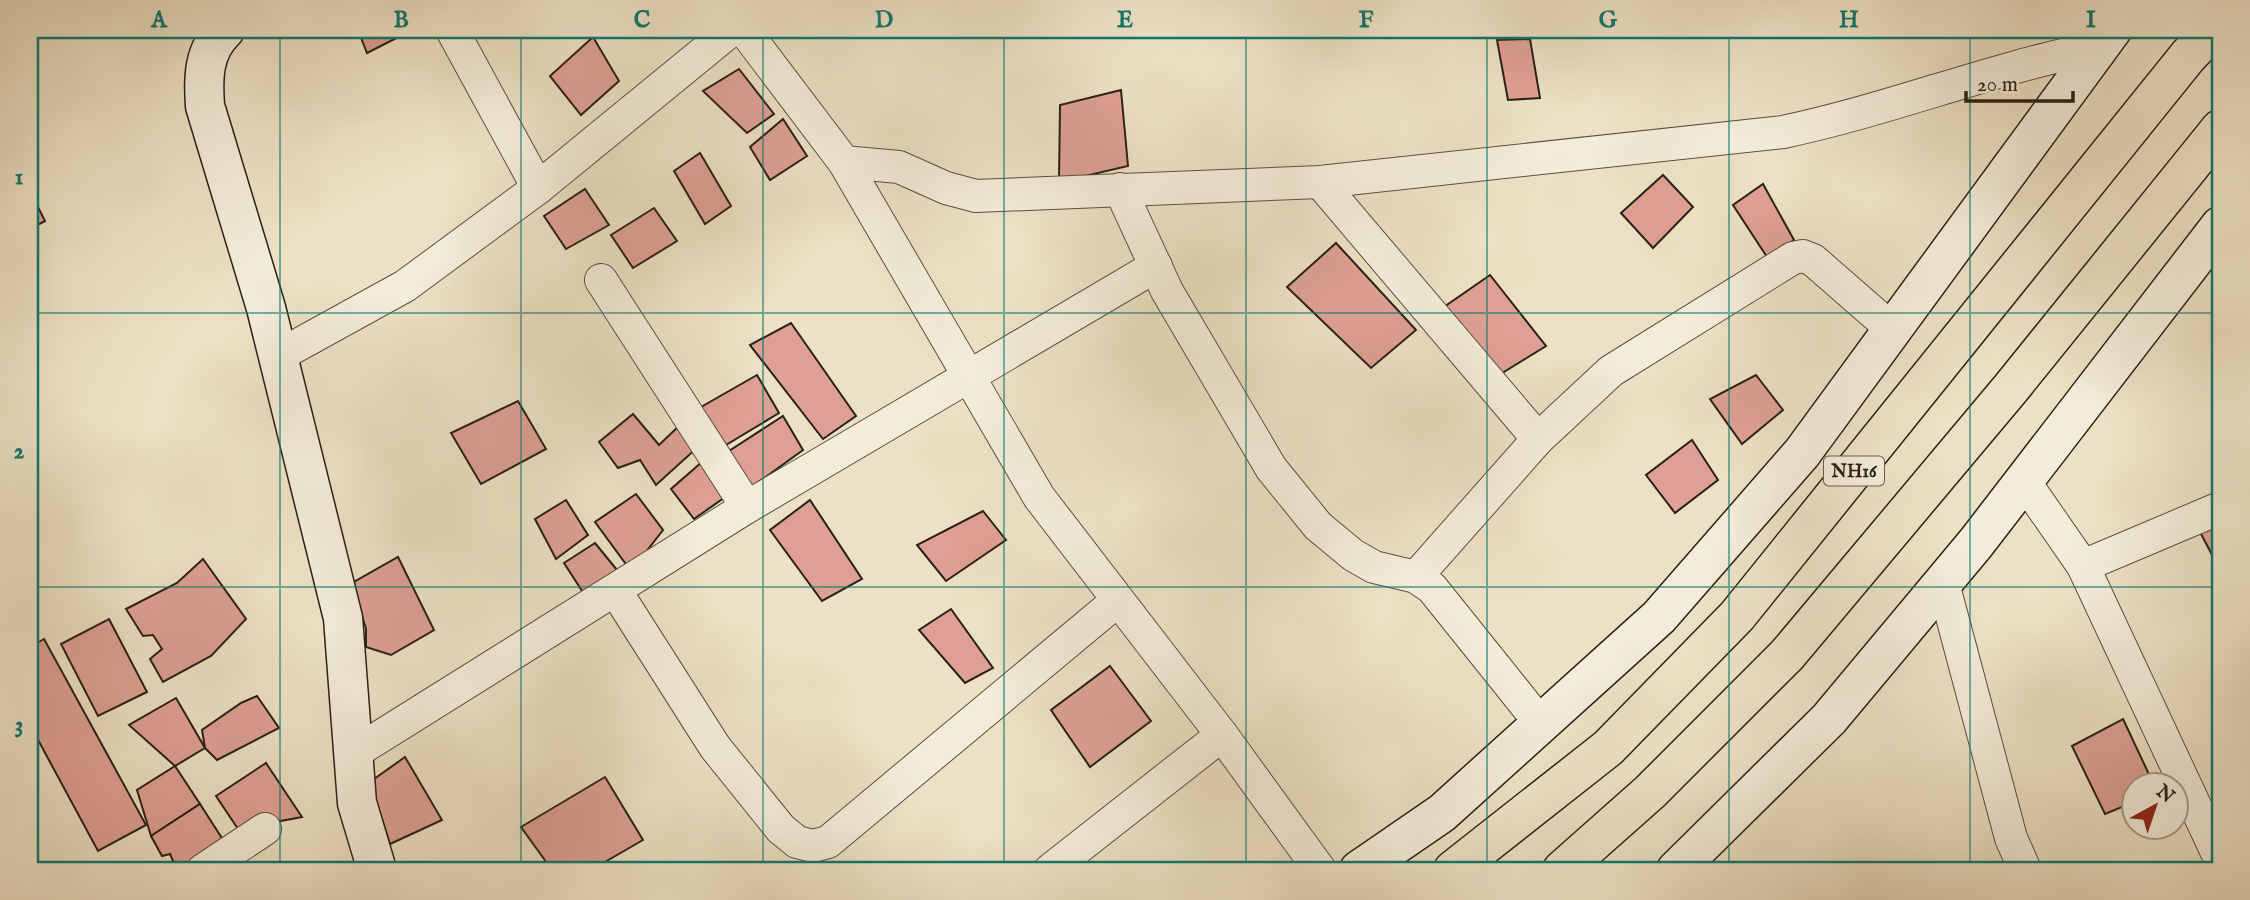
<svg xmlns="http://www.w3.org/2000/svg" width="2250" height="900" font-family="'IM FELL English',serif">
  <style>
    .building { fill: #dea094; stroke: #292017; stroke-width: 2 }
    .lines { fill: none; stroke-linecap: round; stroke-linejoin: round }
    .minor-casing { stroke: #5a5042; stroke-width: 34 }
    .secondary-casing { stroke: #292017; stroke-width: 41 }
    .trunk-casing { stroke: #292017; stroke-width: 41 }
    .minor { stroke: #f3ecd9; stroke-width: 32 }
    .secondary { stroke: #f3ecd9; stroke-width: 38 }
    .trunk { stroke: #ece1c4; stroke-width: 38 }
    .grid { fill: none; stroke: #0f766e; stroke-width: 2; stroke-opacity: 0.55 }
    .labels { text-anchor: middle; stroke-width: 5; stroke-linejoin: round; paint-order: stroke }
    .shield { fill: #f3ecd9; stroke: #665d51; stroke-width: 2 }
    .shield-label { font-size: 18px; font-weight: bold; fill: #292017 }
    .neatline { fill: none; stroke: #0f766e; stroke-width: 2.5 }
    .grid-label { font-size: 23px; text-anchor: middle; font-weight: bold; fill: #0f766e }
  </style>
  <rect width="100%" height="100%" fill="#ece1c4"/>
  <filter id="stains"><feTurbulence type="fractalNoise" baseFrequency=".00286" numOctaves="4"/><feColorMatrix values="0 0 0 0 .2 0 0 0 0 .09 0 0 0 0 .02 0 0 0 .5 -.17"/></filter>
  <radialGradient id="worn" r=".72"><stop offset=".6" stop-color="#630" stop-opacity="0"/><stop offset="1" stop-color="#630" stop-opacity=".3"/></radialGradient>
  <g class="building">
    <path d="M358 30H412L367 53Z"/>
    <path d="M593 37 619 81 581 115 550 76Z"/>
    <path d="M1530 39 1540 98 1508 100 1497 40Z"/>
    <path d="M739 69 774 114 747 133 703 91Z"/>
    <path d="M1121 90 1128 166 1059 182 1060 105Z"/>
    <path d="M783 119 807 156 770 180 750 147Z"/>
    <path d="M700 153 731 206 705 224 674 171Z"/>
    <path d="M1663 175 1693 207 1653 248 1621 213Z"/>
    <path d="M1763 184 1794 240 1767 257 1733 205Z"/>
    <path d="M585 189 609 225 566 249 544 216Z"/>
    <path d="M30 191 45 221 30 229Z"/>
    <path d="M654 208 677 241 633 268 611 235Z"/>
    <path d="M1336 243 1416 330 1371 368 1287 287Z"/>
    <path d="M1490 275 1546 346 1499 375 1444 307Z"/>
    <path d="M791 323 856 416 823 439 750 345Z"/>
    <path d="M757 375 779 413 726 445 701 407Z"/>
    <path d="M1756 375 1783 410 1742 444 1710 399Z"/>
    <path d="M518 401 546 449 481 484 451 433Z"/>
    <path d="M633 414 659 445 681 424 699 446 656 485 640 460 618 468 599 442Z"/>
    <path d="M783 416 803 450 752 487 729 451Z"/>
    <path d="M1692 440 1718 480 1675 513 1646 475Z"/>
    <path d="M702 462 728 495 694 519 671 489Z"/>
    <path d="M636 494 663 530 631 571 595 522Z"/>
    <path d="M566 500 588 535 556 559 535 519Z"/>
    <path d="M810 500 862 579 822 601 770 530Z"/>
    <path d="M983 511 1006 540 946 581 917 545Z"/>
    <path d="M2220 526V570L2200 532Z"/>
    <path d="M595 543 617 570 586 597 564 563Z"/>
    <path d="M398 557 434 630 391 655 366 647V629L352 583Z"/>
    <path d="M203 559 246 619 211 656 163 682 150 659 162 649 153 635 143 636 126 609 177 583Z"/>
    <path d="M951 609 993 668 965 683 919 630Z"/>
    <path d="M109 619 147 692 98 716 61 644Z"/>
    <path d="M44 639 146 825 98 851 30 725V647Z"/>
    <path d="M1110 666 1151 721 1090 767 1051 710Z"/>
    <path d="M257 696 279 728 217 760 205 748 202 730 241 703Z"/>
    <path d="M176 698 205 748 175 766 129 725Z"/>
    <path d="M2123 719 2154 785H2134V802L2105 814 2072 746Z"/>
    <path d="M405 757 442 820 390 844 370 782Z"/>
    <path d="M266 763 302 817 238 829 216 796Z"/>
    <path d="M175 766 200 804 151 836 137 790Z"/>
    <path d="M605 777 643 840 591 870H552L521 827Z"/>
    <path d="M200 804 227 846 188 870H177L170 854 162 856 151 836Z"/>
  </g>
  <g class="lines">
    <g class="minor-casing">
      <g id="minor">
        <path d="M452 30 538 188"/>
        <path d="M744 30 844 162 1039 497 1222 735 1320 870"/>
        <path d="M844 162 899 167 946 188 976 196 1320 182 1783 132C1888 110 1989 69 2095 48"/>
        <path d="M1320 182 1538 439"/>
        <path d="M1120 189 1167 291 1271 468 1318 526 1353 555 1374 567 1416 577 1432 588 1541 724"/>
        <path d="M601 280 747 507"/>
        <path d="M278 356 405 286 538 188 731 30"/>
        <path d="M2024 481 2083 566 2220 859"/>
        <path d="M2083 566 2220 508"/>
        <path d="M1416 577 1538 439 1611 371 1793 258 1803 256 1813 260 1892 329"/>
        <path d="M1943 583 2011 838 2025 870"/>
        <path d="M615 590 715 747 781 829 797 842 813 846 828 842 1117 601"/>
        <path d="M354 753 747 507 1156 266"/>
        <path d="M203 870 265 829"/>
        <path d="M1050 870 1222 735"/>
      </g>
    </g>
    <g class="secondary-casing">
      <g id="secondary">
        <path d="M225 30C203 51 203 78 205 106L266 308 343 618 357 803 377 870"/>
        <path d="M1359 870 1442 813 1659 617 1802 453 2112 30"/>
        <path d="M1676 870 1829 719 1976 543 2220 226"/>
      </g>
    </g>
    <g class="trunk-casing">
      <g id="trunk">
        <path d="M1453 870 1608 748 1737 616 2188 56 2213 30"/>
        <path d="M1562 870 1650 792 1787 655 2011 388 2220 129"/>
      </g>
    </g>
    <use href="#minor" class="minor"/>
    <use href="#secondary" class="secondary"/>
    <use href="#trunk" class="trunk"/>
  </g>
  <path class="grid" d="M280 30V870M521 30V870M763 30V870M1004 30V870M1246 30V870M1487 30V870M1729 30V870M1970 30V870M30 313H2220M30 587H2220"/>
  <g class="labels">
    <rect class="shield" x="1824" y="456.5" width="60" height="29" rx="5"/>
    <g class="shield-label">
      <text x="1854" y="477">NH16</text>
    </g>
  </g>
  <rect width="2250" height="900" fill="none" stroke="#ece1c4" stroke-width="77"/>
  <g transform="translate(2155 806) rotate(40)"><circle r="33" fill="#f3ecd9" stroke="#a29a8b" stroke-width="2"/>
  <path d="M0-5L12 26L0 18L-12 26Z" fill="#8f2418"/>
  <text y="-10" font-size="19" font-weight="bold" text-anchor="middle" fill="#292017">N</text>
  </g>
  <path d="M1966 91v10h107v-10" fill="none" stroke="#292017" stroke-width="3.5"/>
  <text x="1977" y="91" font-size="21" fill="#292017" stroke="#f3ecd9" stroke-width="5" paint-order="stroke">20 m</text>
  <rect x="38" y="38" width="2174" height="824" class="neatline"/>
  <g class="grid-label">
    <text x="159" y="27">A</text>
    <text x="401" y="27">B</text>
    <text x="642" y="27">C</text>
    <text x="884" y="27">D</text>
    <text x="1125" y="27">E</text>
    <text x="1366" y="27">F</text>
    <text x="1608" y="27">G</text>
    <text x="1849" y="27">H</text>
    <text x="2091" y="27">I</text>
    <text x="19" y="184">1</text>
    <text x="19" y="458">2</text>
    <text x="19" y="732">3</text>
  </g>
  <rect width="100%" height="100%" filter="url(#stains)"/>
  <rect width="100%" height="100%" fill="url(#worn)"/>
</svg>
